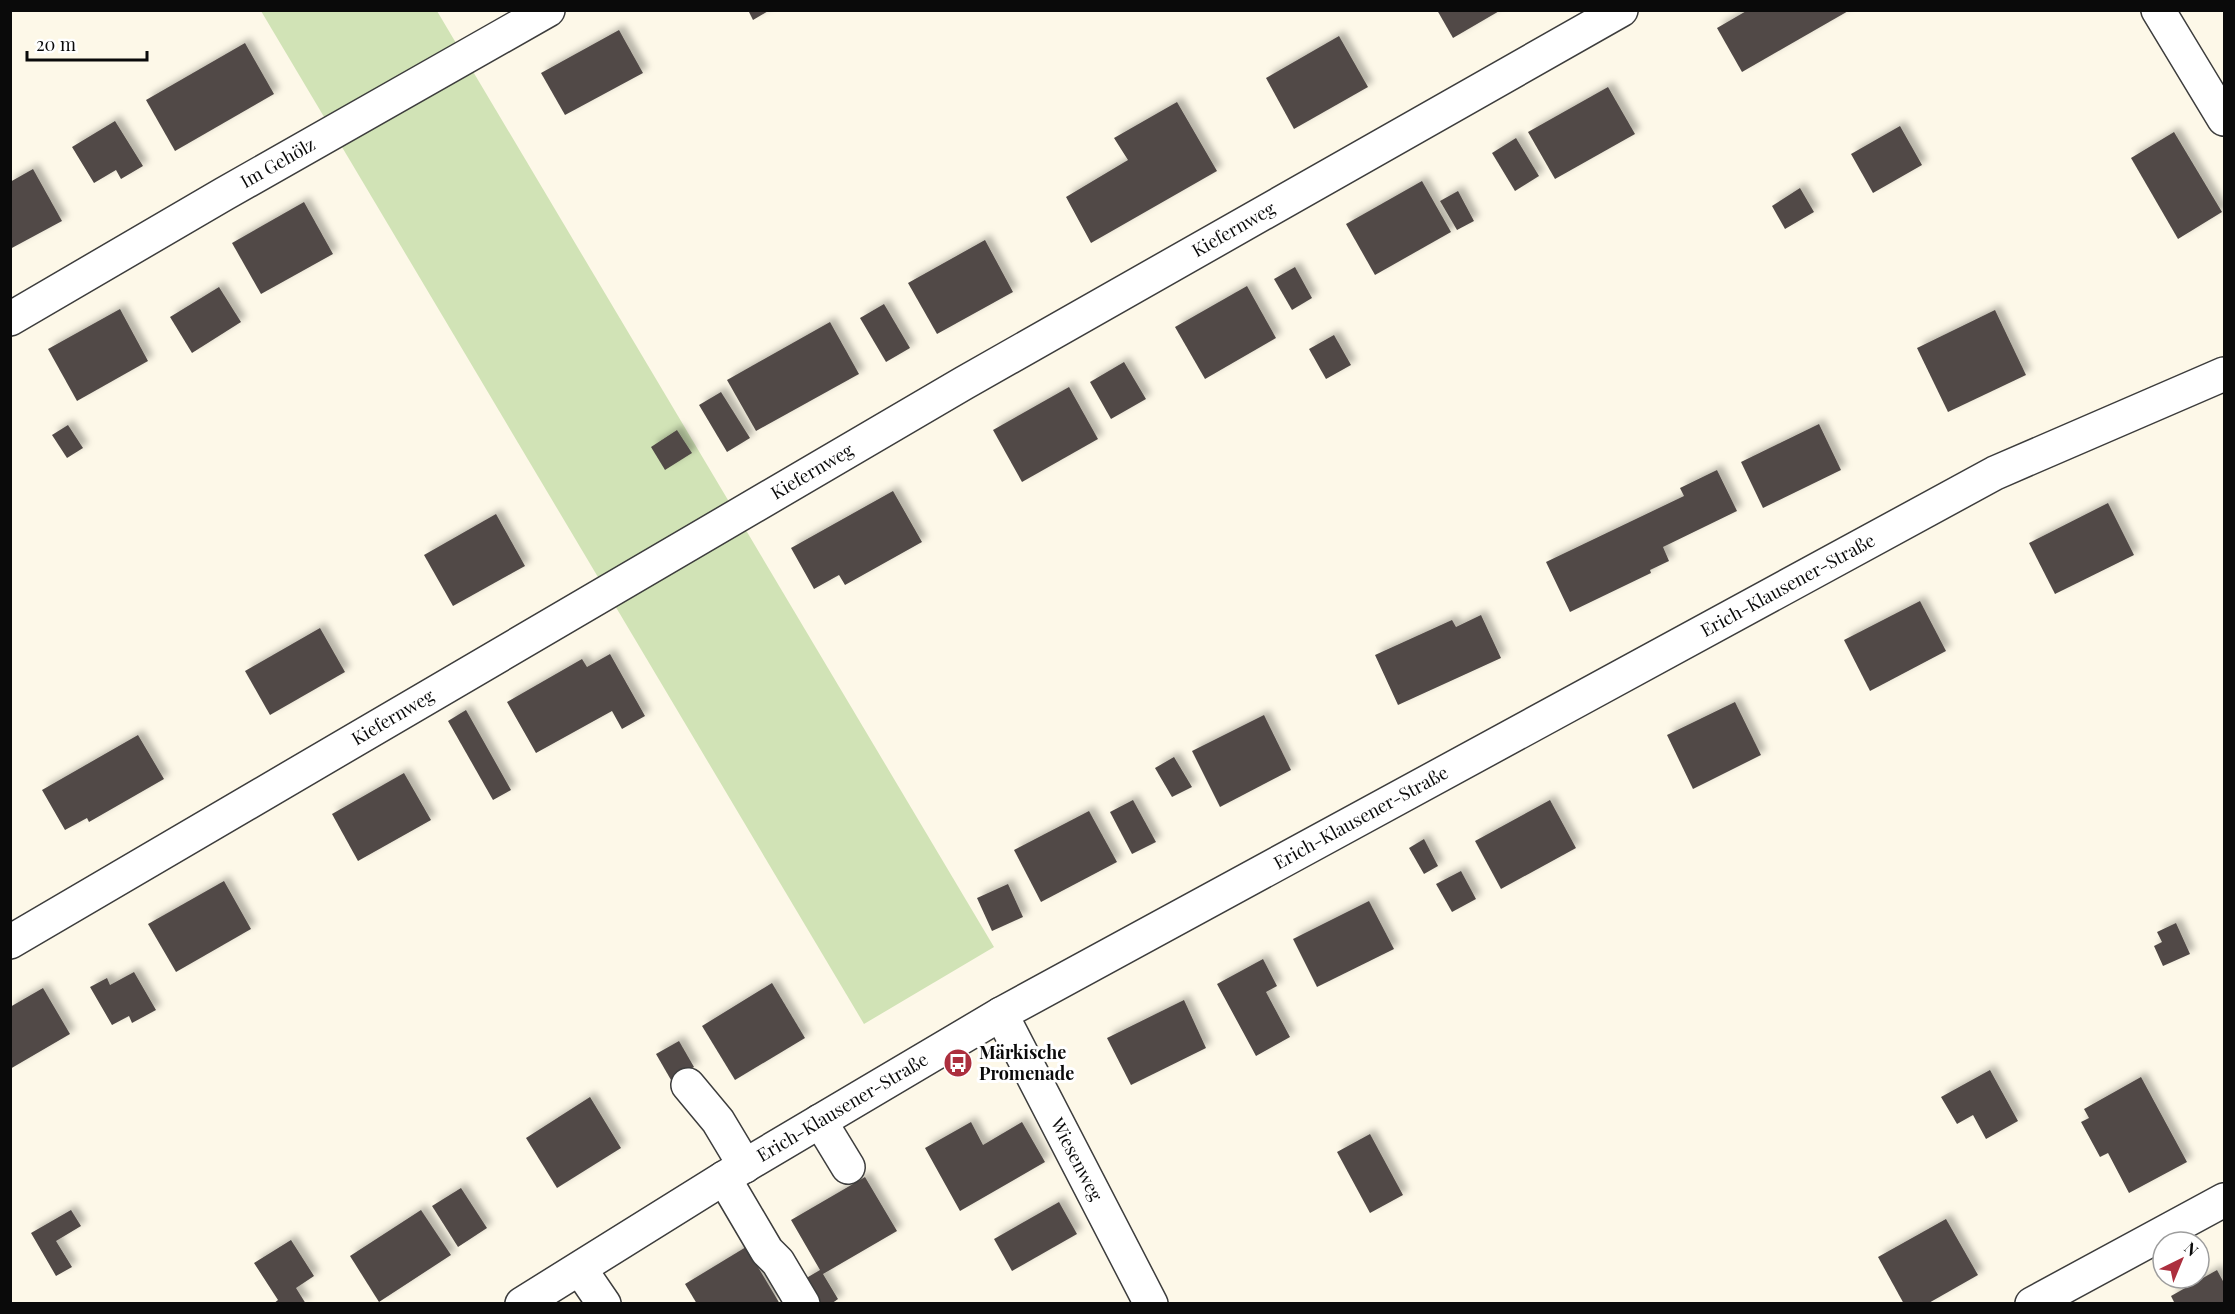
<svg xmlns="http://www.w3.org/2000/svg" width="2235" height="1314" font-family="'Playfair Display',serif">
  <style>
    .green { fill: #d1e3b6 }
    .building { fill: #514a47; filter: url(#shadow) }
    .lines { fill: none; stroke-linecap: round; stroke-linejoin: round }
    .minor-casing { stroke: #3d3d3d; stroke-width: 36 }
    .minor { stroke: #fff; stroke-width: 33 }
    .labels { text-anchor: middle; stroke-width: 6; stroke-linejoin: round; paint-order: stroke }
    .street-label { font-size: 18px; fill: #0a0a0a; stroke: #fff }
    .poi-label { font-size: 18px; font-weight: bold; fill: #0a0a0a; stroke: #fff; text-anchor: start }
  </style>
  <defs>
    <filter id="shadow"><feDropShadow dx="5.5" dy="-5.5" stdDeviation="3" flood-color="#0004"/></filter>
  </defs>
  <rect width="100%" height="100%" fill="#fdf8e8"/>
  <path class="green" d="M261 11H437L994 947 864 1024Z"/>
  <g class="building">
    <path d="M748 10H770L753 20Z"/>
    <path d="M1437 10H1501L1453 38Z"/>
    <path d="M1748 10H1850L1742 72 1717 28Z"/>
    <path d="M619 30 643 73 565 115 541 73Z"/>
    <path d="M1339 36 1368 87 1294 129 1266 78Z"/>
    <path d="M245 43 274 94 175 151 146 100Z"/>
    <path d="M1608 87 1635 134 1555 179 1528 132Z"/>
    <path d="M1177 102 1217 171 1091 243 1066 197 1128 160 1114 138Z"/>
    <path d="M115 121 143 166 121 179 116 170 94 183 72 147Z"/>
    <path d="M1900 126 1922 165 1873 193 1851 154Z"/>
    <path d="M2174 132 2222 212 2178 239 2131 158Z"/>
    <path d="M1516 138 1539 176 1515 191 1492 153Z"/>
    <path d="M33 169 62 221 10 249V182Z"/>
    <path d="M1422 181 1451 232 1375 275 1346 224Z"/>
    <path d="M1800 188 1814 212 1785 229 1772 206Z"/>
    <path d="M1458 191 1474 221 1457 230 1440 201Z"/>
    <path d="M304 202 333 254 261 294 232 243Z"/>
    <path d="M985 240 1013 292 937 334 908 283Z"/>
    <path d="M1295 267 1312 298 1292 310 1274 279Z"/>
    <path d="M1247 286 1276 338 1205 379 1175 327Z"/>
    <path d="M219 287 241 322 192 353 170 317Z"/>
    <path d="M884 304 910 348 886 362 860 318Z"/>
    <path d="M120 309 148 361 77 401 48 349Z"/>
    <path d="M1995 310 2026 375 1948 412 1917 348Z"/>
    <path d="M830 322 859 374 756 431 727 380Z"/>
    <path d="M1334 335 1351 365 1326 379 1309 349Z"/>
    <path d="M1124 362 1146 399 1111 419 1090 382Z"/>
    <path d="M1069 387 1098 439 1022 482 993 430Z"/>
    <path d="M721 392 750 438 727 452 699 405Z"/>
    <path d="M1819 424 1841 470 1763 508 1741 462Z"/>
    <path d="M68 425 83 448 67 458 52 435Z"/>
    <path d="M677 430 692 453 665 470 651 447Z"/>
    <path d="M1717 470 1737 511 1663 547 1669 561 1650 570 1651 573 1570 612 1546 562 1684 496 1680 488Z"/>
    <path d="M893 491 922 542 845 585 839 575 814 589 791 548Z"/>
    <path d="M2108 503 2134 555 2055 594 2029 543Z"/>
    <path d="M496 514 525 566 453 606 424 555Z"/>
    <path d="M1920 601 1946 651 1870 691 1844 640Z"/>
    <path d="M1481 615 1501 658 1398 705 1375 655 1452 620 1456 627Z"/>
    <path d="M320 628 345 672 270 715 245 671Z"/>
    <path d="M610 654 645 716 622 729 612 711 536 753 507 702 582 659 587 667Z"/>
    <path d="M1735 702 1761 755 1693 789 1667 735Z"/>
    <path d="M466 710 511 790 493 800 448 721Z"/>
    <path d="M1264 715 1291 770 1220 807 1192 751Z"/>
    <path d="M138 735 164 779 89 822 87 818 65 830 42 790Z"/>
    <path d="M1174 757 1192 787 1172 797 1155 768Z"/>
    <path d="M404 773 431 820 358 861 332 814Z"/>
    <path d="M1133 800 1156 842 1132 854 1110 812Z"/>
    <path d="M1550 800 1576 848 1501 889 1475 841Z"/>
    <path d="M1089 811 1117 862 1041 902 1014 850Z"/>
    <path d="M1424 839 1438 866 1424 874 1409 848Z"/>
    <path d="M1461 871 1476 899 1452 912 1436 884Z"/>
    <path d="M224 881 251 929 176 972 148 924Z"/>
    <path d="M1008 884 1023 917 992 931 977 898Z"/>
    <path d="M1369 901 1394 949 1317 987 1293 939Z"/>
    <path d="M2176 923 2190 954 2163 966 2154 946 2162 942 2157 932Z"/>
    <path d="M1263 959 1277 986 1266 992 1290 1037 1256 1056 1217 984Z"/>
    <path d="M134 972 156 1010 132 1023 129 1016 112 1025 90 987 107 978 110 985Z"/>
    <path d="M772 983 805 1038 735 1080 702 1026Z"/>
    <path d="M43 988 70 1034 10 1069V1007Z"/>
    <path d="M1184 1000 1206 1048 1131 1085 1107 1038Z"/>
    <path d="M679 1041 694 1067 671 1080 656 1054Z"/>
    <path d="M1990 1070 2018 1121 1986 1139 1973 1115 1957 1124 1941 1097Z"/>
    <path d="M2141 1077 2187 1162 2129 1193 2108 1153 2100 1157 2081 1122 2089 1118 2084 1109Z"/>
    <path d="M590 1097 621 1148 557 1188 526 1138Z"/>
    <path d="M971 1122 983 1145 1022 1122 1045 1162 960 1211 925 1148Z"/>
    <path d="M1370 1134 1403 1195 1370 1213 1337 1152Z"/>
    <path d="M865 1177 897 1231 823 1274 838 1299 831 1304H817L803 1280 820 1270 791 1220Z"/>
    <path d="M461 1188 487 1228 458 1247 432 1206Z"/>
    <path d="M1059 1202 1077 1234 1012 1271 994 1239Z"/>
    <path d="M71 1210 81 1226 56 1241 72 1267 56 1276 31 1233Z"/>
    <path d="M421 1210 451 1255 379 1302 350 1256Z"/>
    <path d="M1946 1219 1978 1275 1927 1304H1904L1878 1257Z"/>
    <path d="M291 1240 314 1276 296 1288 306 1304H273L278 1300 254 1263Z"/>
    <path d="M746 1247 780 1304H697L685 1284Z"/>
    <path d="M2217 1270 2224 1283V1304H2175L2171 1296Z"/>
  </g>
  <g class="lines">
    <g class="minor-casing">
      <g id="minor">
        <path d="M2158 10 2224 119"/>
        <path id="s1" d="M10 319 224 194 548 10"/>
        <path id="s2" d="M10 942 964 383 1621 10"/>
        <path id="s3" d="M1001 1014 1151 1304"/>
        <path d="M688 1085 718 1121 745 1166"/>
        <path d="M820 1121 848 1167"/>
        <path d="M724 1178 767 1251 778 1262 803 1304"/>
        <path d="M580 1269 604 1304"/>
        <path id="s4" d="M522 1304 724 1178 1001 1014 1995 473 2224 374"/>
        <path d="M2032 1304 2224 1200"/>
      </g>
    </g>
    <use href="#minor" class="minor"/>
  </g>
  <defs>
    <g id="bus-disc" transform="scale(1.5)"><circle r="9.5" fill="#ac2f3e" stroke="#fff"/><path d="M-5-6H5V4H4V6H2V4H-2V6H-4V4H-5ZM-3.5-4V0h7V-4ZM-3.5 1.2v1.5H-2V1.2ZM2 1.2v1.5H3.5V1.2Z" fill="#fff"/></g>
  </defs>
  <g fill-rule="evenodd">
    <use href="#bus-disc" x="958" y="1063"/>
  </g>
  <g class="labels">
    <g class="street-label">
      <text dy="6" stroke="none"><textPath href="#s1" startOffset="310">Im Gehölz</textPath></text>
      <text dy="6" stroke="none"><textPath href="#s2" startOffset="1416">Kiefernweg</textPath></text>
      <text dy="6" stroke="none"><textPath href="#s2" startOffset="930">Kiefernweg</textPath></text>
      <text dy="6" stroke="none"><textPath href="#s4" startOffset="1456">Erich-Klausener-Straße</textPath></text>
      <text dy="6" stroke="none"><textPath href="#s2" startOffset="444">Kiefernweg</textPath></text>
      <text dy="6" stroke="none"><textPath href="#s4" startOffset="970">Erich-Klausener-Straße</textPath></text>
      <text dy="6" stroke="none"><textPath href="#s4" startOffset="376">Erich-Klausener-Straße</textPath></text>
      <text dy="6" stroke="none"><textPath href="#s3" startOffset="164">Wiesenweg</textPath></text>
    </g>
    <g class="poi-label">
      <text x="979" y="1059">Märkische<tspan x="979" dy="21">Promenade</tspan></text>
    </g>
  </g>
  <rect width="2235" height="1314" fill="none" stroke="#0a0a0a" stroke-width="24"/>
  <g transform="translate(2181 1260) rotate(43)"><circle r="28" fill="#ffffff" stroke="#9d9d9d" stroke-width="1.5"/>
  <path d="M0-4.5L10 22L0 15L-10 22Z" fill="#ac2f3e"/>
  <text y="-9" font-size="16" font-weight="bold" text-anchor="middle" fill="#0a0a0a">N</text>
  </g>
  <path d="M27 51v9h120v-9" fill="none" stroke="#0a0a0a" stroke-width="3"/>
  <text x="36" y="51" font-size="18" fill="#0a0a0a" stroke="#ffffff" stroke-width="4.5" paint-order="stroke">20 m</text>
</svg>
